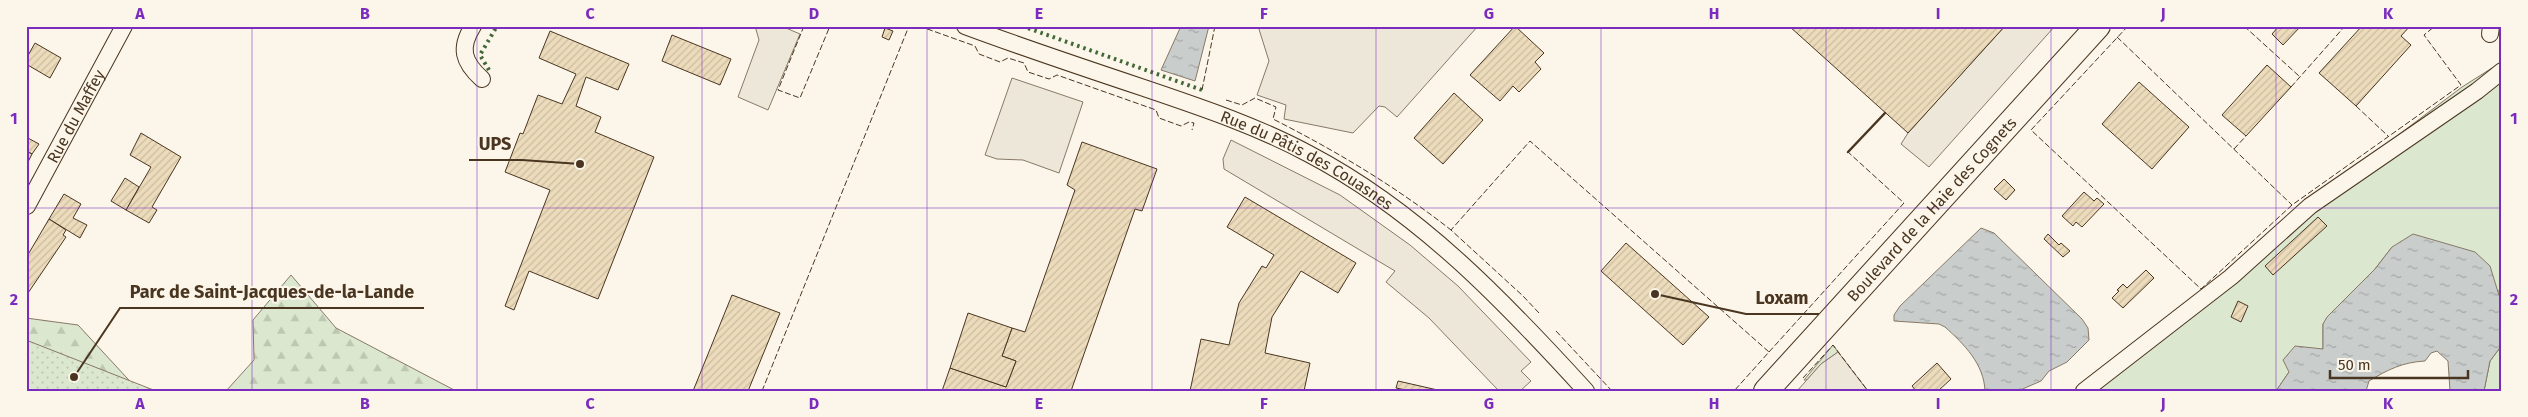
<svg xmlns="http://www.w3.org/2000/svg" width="2528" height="417" font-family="'Fira Sans',sans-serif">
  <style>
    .grass { fill: #dce7d0; stroke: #887966 }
    .forest { fill: url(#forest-firs); stroke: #887966 }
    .park { fill: url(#park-dots); stroke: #887966 }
    .parking { fill: #ede7d9; stroke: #887966 }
    .water { fill: url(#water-ripples); stroke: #887966 }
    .building { fill: url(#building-hatch); stroke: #4a3520 }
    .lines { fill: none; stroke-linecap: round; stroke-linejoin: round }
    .street-casing { stroke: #4a3520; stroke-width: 18 }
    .secondary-casing { stroke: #4a3520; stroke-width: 26 }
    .street { stroke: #fbf6e9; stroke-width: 16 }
    .secondary { stroke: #fbf6e9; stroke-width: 24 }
    .hedge { stroke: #436837; stroke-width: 4; stroke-dasharray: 2.5 4; stroke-linecap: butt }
    .fence { stroke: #4a3520; stroke-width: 1; stroke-dasharray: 6 2.5; stroke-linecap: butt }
    .wall { stroke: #4a3520; stroke-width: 2.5 }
    .grid { fill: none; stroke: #7b2cbf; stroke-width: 1; stroke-opacity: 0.55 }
    .labels { text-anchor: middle; stroke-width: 4; stroke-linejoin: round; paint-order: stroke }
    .street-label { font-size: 16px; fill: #4a3520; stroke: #fbf6e9 }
    .leader { fill: none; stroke: #4a3520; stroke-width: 2 }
    .callout-dot { fill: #4a3520; stroke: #fbf6e9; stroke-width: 2 }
    .callout-label { font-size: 18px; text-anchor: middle; font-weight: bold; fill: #4a3520; stroke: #fbf6e9; stroke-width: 4; stroke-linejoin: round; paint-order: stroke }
    .neatline { fill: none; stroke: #7b2cbf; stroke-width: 2 }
    .grid-label { font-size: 16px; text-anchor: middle; font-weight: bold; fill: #7b2cbf }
  </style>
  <defs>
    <pattern id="forest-firs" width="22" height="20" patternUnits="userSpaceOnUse" patternTransform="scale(1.25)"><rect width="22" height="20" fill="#dce7d0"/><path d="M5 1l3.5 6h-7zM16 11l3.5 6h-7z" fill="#bec7b2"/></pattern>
    <pattern id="park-dots" width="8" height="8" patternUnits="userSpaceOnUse" patternTransform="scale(1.25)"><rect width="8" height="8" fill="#dce7d0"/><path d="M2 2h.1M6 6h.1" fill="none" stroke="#bec7b2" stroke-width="1.8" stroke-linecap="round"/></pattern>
    <pattern id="water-ripples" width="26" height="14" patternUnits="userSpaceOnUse" patternTransform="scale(1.25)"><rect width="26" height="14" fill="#c9cecd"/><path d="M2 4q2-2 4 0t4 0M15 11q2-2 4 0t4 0" fill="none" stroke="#a5a8a6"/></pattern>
    <pattern id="building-hatch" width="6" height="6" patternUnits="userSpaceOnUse" patternTransform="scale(1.25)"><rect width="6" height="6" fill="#ecdcbc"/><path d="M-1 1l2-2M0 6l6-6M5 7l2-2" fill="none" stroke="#ccbda1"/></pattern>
  </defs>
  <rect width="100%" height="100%" fill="#fbf6e9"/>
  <g class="grass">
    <path d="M2492 68 2502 87V305L2499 291 2392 247 2375 269 2323 324V349L2289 372 2276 391H2077L2228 277 2300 209 2462 87Z"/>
    <path d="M1833 345 1838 352 1821 364 1807 380H1804Z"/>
    <path d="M2502 345V391H2484L2490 361Z"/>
  </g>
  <g class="forest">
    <path d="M291 275 336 328 456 391H226L254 360 253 320Z"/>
    <path d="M26 318 78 325 139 391H26Z"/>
  </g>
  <path class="park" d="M26 340 156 391H26Z"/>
  <g class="parking">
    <path d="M755 26H786V28L800 34 768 110 738 97 759 40Z"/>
    <path d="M1258 26H1478L1397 117 1385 107 1379 106 1353 133 1284 119 1286 105 1257 95 1269 61Z"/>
    <path d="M2005 26H2055L1929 167 1901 144 1908 133Z"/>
    <path d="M1012 78 1083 102 1059 173 1023 160 997 159 985 155Z"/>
    <path d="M1231 140 1340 195 1410 245 1458 286 1531 362 1521 371 1531 381 1520 391H1499L1429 318 1386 282 1395 271 1224 169 1223 159Z"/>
    <path d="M1838 352 1868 391H1797L1821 364Z"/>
  </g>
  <g class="water">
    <path d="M1181 26H1209L1195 81 1161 70Z"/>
    <path d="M1981 228 1994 233 2082 319 2088 328 2089 340 2067 362 2049 371 2041 381 2018 391H1985C1984 364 1964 344 1945 327L1939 324 1894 321V315L1900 306Z"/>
    <path d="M2413 234 2475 252 2490 266 2502 305V345L2490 361 2484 391H2450L2448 361 2437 351 2431 353 2425 361C2403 362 2387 370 2369 381L2366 391H2276L2289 372 2283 360 2295 346 2323 349V324L2327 317 2375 269 2392 247Z"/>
  </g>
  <g class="building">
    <path d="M1515 26 1544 53 1535 62 1541 69 1519 92 1513 86 1500 101 1470 75Z"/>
    <path d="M1789 26H2005L1908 133Z"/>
    <path d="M2279 26H2301L2283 45 2272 34Z"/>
    <path d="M2362 26H2410L2401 36 2411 45 2356 106 2319 73Z"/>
    <path d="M885 28 893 31 889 40 882 37Z"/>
    <path d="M550 31 629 64 618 90 586 77 576 106 601 117 595 132 654 157 598 299 529 271 514 310 505 306 550 190 505 172 520 133 523 134 538 95 562 104 576 74 539 58Z"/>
    <path d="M672 35 731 59 720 85 662 61Z"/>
    <path d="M35 43 61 58 50 78 26 64V59Z"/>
    <path d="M2267 65 2291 87 2246 136 2222 115Z"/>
    <path d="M2139 82 2189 127 2152 169 2102 124Z"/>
    <path d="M1454 93 1483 120 1443 164 1414 138Z"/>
    <path d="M141 133 181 157 152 207 157 210 149 223 126 210 151 167 130 155Z"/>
    <path d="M26 137 39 144 32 154 26 151Z"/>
    <path d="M1082 142 1157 169 1142 211 1135 209 1071 391H942L950 368 1006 387 1016 361 1002 356 1012 328 1025 332 1075 190 1067 185Z"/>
    <path d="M26 151 32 154 26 166Z"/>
    <path d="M125 178 139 187 126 210 111 201Z"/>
    <path d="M2004 179 2015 190 2006 200 1994 189Z"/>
    <path d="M2084 192 2094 201 2097 198 2104 204 2082 227 2076 222 2073 226 2062 216Z"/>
    <path d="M64 194 81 204 73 218 87 225 80 238 49 219Z"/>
    <path d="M1245 197 1356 263 1338 293 1301 271 1272 317 1265 353 1310 363 1304 391H1190L1201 339 1229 345 1239 303 1262 266 1266 268 1274 255 1227 227Z"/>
    <path d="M2318 217 2327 226 2273 275 2265 266Z"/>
    <path d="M49 219 66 230 63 235 66 237 26 296V258Z"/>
    <path d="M2048 234 2059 245 2061 243 2070 251 2063 257 2044 239Z"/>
    <path d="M1626 243 1709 317 1683 345 1601 271Z"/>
    <path d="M2146 270 2154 278 2123 308 2112 298 2119 291 2117 290 2123 284 2127 288Z"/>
    <path d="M732 295 780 313 748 391H693Z"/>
    <path d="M2238 301 2248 306 2241 322 2231 317Z"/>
    <path d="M968 313 1012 328 1002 356 1016 361 1006 387 950 368Z"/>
    <path d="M1937 363 1951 379 1938 391H1916L1912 386Z"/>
    <path d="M1398 381 1442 391H1411L1396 388Z"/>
  </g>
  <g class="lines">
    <g class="street-casing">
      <g id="street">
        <path d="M473 26C459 48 463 62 482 79"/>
        <path id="s1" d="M965 26C1024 48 1084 68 1144 88 1200 107 1257 126 1309 154 1418 211 1504 301 1586 391"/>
        <path d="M2490 34 2491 26"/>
        <path id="s2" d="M27 206 124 26"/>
        <path d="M2084 391 2231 277 2310 206 2477 91 2502 71"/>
      </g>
    </g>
    <g class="secondary-casing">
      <g id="secondary">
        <path id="s3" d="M1766 391 2098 26"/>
      </g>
    </g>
    <use href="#street" class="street"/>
    <use href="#secondary" class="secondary"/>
    <g class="hedge">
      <path d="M1022 26 1202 90"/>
      <path d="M489 70 480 55 497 26"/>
    </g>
    <g class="fence">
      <path d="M804 26 778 90 800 98 830 26"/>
      <path d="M919 26 975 46 979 54 1000 62 1008 58 1024 63 1028 72 1049 79 1057 75 1156 110 1159 118 1181 126 1189 122 1194 123 1192 130"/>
      <path d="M2128 26 2031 130 2201 289 2292 205 2461 85 2424 35 2435 26"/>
      <path d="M2244 26 2299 76"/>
      <path d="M2117 37 2292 205"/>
      <path d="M2291 87 2345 26"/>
      <path d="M1202 90 1215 26"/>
      <path d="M1226 100 1242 105 1255 98 1276 107 1273 119C1336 151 1395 186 1451 230"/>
      <path d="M2356 106 2388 136"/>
      <path d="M2234 149 2246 136"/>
      <path d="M1539 313 1523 296 1451 230 1530 141 1769 352 1734 391"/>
      <path d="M1556 331 1612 391"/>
      <path d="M1769 352 1904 203 1848 152"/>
      <path d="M1803 378 1833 345 1868 391"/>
      <path d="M762 391 909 26"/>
      <path d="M1793 391 1794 390"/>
    </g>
    <path class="wall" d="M1848 152 1885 113"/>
  </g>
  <path class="grid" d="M252 26V391M477 26V391M702 26V391M927 26V391M1152 26V391M1376 26V391M1601 26V391M1826 26V391M2051 26V391M2276 26V391M26 208H2502"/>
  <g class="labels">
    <g class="street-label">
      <text dy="6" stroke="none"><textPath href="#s2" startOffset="102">Rue du Maffey</textPath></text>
      <text dy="6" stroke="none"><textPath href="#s1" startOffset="368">Rue du Pâtis des Couasnes</textPath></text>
      <text dy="6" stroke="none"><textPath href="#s3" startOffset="246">Boulevard de la Haie des Cognets</textPath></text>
    </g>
  </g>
  <path class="leader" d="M580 164L522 160H469M74 377L120 308H424M1655 294L1746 314H1819"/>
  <g class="callout-dot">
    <circle cx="580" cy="164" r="5"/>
    <circle cx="74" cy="377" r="5"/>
    <circle cx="1655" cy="294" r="5"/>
  </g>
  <g class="callout-label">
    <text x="495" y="150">UPS</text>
    <text x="272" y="298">Parc de Saint-Jacques-de-la-Lande</text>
    <text x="1782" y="304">Loxam</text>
  </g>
  <rect width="2528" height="417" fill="none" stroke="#fbf6e9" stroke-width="55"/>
  <path d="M2330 370v8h138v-8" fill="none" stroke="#4a3520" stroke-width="2.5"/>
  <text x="2338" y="370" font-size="15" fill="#4a3520" stroke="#fbf6e9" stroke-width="4" paint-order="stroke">50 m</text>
  <rect x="28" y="28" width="2472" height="362" class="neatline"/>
  <g class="grid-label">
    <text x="140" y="19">A</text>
    <text x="365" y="19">B</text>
    <text x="590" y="19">C</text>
    <text x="814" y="19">D</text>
    <text x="1039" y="19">E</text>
    <text x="1264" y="19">F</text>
    <text x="1489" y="19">G</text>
    <text x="1714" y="19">H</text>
    <text x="1938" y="19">I</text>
    <text x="2163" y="19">J</text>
    <text x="2388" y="19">K</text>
    <text x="14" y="124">1</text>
    <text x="2514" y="124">1</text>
    <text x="14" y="305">2</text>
    <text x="2514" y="305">2</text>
    <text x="140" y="409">A</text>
    <text x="365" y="409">B</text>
    <text x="590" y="409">C</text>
    <text x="814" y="409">D</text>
    <text x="1039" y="409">E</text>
    <text x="1264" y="409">F</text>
    <text x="1489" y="409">G</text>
    <text x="1714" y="409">H</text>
    <text x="1938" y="409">I</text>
    <text x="2163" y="409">J</text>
    <text x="2388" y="409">K</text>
  </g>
</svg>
